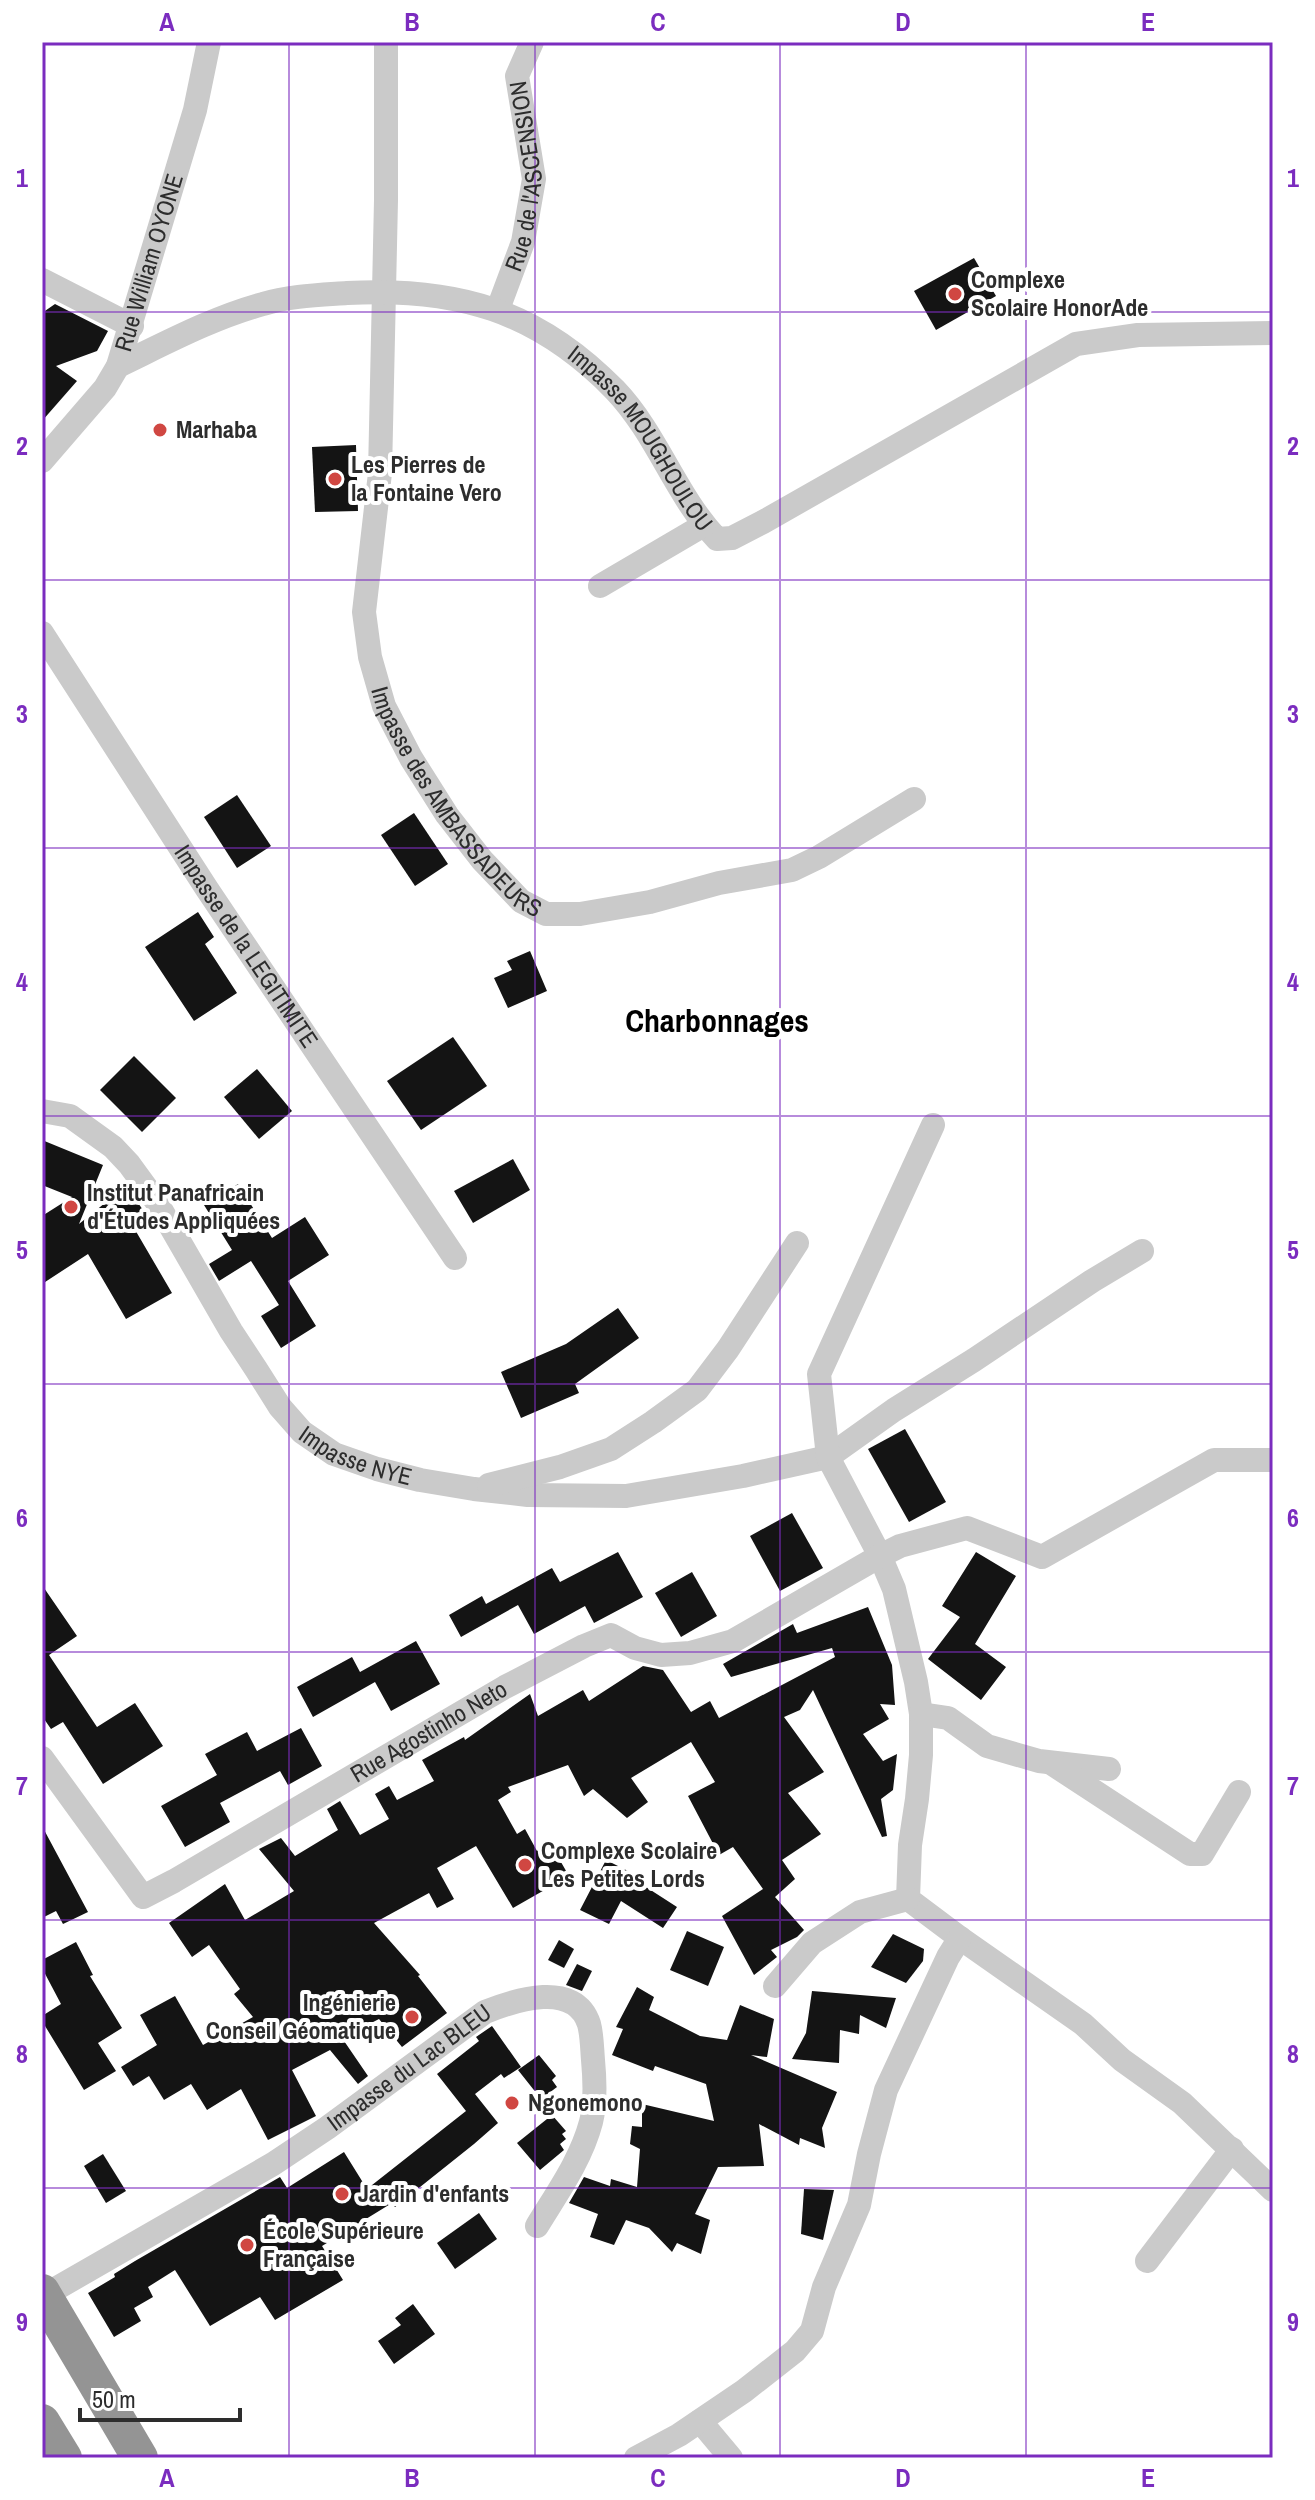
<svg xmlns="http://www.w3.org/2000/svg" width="1315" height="2500" font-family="'Archivo Narrow',sans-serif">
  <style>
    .building { fill: #141414 }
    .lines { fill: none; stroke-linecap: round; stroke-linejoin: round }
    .minor { stroke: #cacaca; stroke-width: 24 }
    .highway { stroke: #949494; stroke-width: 36 }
    .grid { fill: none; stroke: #7b2cbf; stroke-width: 2; stroke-opacity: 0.55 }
    .poi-dot { fill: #d04742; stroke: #fff; stroke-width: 3 }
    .labels { text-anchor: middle; stroke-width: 8; stroke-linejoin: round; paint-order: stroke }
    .street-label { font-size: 24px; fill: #2d2d2d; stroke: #fff }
    .poi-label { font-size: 24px; font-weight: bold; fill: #2d2d2d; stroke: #fff; text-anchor: start }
    .district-label { font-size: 32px; font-weight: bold; fill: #000; stroke: #fff }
    .neatline { fill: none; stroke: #7b2cbf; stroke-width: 3 }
    .grid-label { font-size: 26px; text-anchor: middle; font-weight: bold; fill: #7b2cbf }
  </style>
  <rect width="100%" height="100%" fill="#fff"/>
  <g class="building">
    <path d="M974 258 996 296 936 330 914 291Z"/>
    <path d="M55 304 108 331 97 351 56 366 77 381 42 421V313Z"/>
    <path d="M356 445 358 511 315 512 312 447Z"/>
    <path d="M237 795 271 846 237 868 204 817Z"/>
    <path d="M414 813 448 864 415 886 381 835Z"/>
    <path d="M198 912 214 937 205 944 237 993 194 1021 145 947Z"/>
    <path d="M530 951 547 991 508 1008 494 978 512 970 507 961Z"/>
    <path d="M453 1037 487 1086 421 1130 387 1081Z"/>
    <path d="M134 1056 176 1098 142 1132 100 1090Z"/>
    <path d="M257 1069 292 1111 259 1139 224 1097Z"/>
    <path d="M42 1140 103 1165 79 1224 126 1186 148 1217 134 1228 172 1293 126 1319 88 1254 42 1284V1216L72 1197 42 1185Z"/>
    <path d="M513 1159 530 1190 473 1223 454 1191Z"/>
    <path d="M238 1184 272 1238 305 1217 329 1255 288 1281 316 1326 281 1348 261 1316 279 1305 251 1261 219 1281 209 1264 232 1250 204 1205Z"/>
    <path d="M618 1308 639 1338 575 1384 579 1393 521 1418 501 1372 566 1344Z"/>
    <path d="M905 1429 946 1502 909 1522 868 1449Z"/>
    <path d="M792 1513 823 1568 780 1591 750 1536Z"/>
    <path d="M618 1552 643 1597 594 1623 585 1606 534 1634 518 1605 461 1637 449 1615 482 1596 486 1604 552 1568 560 1582Z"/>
    <path d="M976 1552 1016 1576 975 1644 1006 1667 981 1700 928 1659 960 1617 942 1606Z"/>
    <path d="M692 1572 717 1616 681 1637 655 1593Z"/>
    <path d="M42 1585 77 1636 49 1655 97 1727 135 1703 163 1746 103 1784 63 1722 51 1729 42 1716Z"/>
    <path d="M868 1607 892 1665 895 1705 880 1704 889 1719 863 1734 883 1761 897 1754 893 1790 881 1799 887 1836 882 1837 813 1690 800 1710 784 1717 824 1772 788 1793 821 1834 782 1860 795 1879 775 1897 804 1930 797 1937 771 1950 777 1957 754 1975 722 1916 763 1889 733 1847 719 1855 688 1796 715 1782 691 1742 631 1778 648 1802 627 1818 593 1789 584 1796 568 1765 508 1787 511 1792 498 1800 517 1834 525 1829 537 1851 550 1843 569 1876 513 1908 476 1846 437 1868 454 1899 437 1908 429 1893 374 1923 420 1975 418 1976 447 2013 402 2047 379 2019 342 2038 368 2076 358 2084 330 2050 292 2070 316 2116 268 2140 241 2089 207 2110 191 2084 164 2100 149 2076 133 2086 121 2067 157 2045 140 2015 175 1996 203 2045 253 2017 234 1994 240 1989 209 1945 192 1957 169 1923 225 1884 245 1920 294 1891 259 1849 281 1838 295 1856 338 1830 327 1809 340 1801 360 1835 389 1819 375 1794 389 1786 397 1800 434 1781 422 1760 464 1737 465 1740 530 1694 538 1716 583 1690 589 1701 643 1666 663 1670 691 1712 710 1701 719 1718 835 1657 832 1648 731 1677 723 1664 793 1624 797 1633Z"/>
    <path d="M416 1641 440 1684 391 1711 375 1682 313 1717 297 1687 352 1657 360 1672Z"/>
    <path d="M301 1728 322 1766 288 1785 280 1771 220 1803 230 1822 185 1847 161 1806 217 1775 205 1754 247 1732 257 1751Z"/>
    <path d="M42 1826 88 1912 63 1924 56 1911 42 1918Z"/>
    <path d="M606 1860 634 1874 632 1878 677 1907 663 1928 621 1901 609 1924 580 1910Z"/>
    <path d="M687 1931 724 1947 708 1986 670 1970Z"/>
    <path d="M893 1934 924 1949 923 1961 906 1983 871 1967Z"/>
    <path d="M559 1940 574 1949 564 1968 548 1960Z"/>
    <path d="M76 1942 93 1975 90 1976 122 2028 98 2043 116 2071 84 2090 42 2021V2016L61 2004 42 1968V1960Z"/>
    <path d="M577 1964 592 1971 582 1991 566 1985Z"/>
    <path d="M637 1987 654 1997 649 2010 700 2036 727 2040 740 2005 774 2019 767 2057 751 2055 837 2092 822 2128 825 2148 800 2138 799 2145 759 2124 764 2166 718 2167 695 2214 710 2220 701 2254 677 2243 672 2252 649 2228 626 2220 614 2245 590 2237 598 2214 569 2203 584 2177 610 2186 611 2179 637 2187 640 2149 630 2144 632 2126 642 2127V2104L714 2121 706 2084 655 2066 653 2071 612 2055 623 2029 616 2027Z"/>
    <path d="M812 1991 896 1998 886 2028 860 2015 859 2034 840 2030 839 2063 792 2059 806 2033Z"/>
    <path d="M492 2026 521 2067 504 2078 501 2074 475 2094 498 2123 474 2144 395 2207 392 2203 322 2246 343 2280 275 2320 260 2297 210 2326 175 2270 148 2287 153 2297 134 2308 141 2321 114 2337 88 2293 115 2277 114 2274 135 2261 280 2177 287 2188 344 2152 367 2189 466 2111 437 2074 479 2041 476 2037Z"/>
    <path d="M539 2055 556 2076 552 2080 557 2087 541 2099 518 2070Z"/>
    <path d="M552 2115 566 2131 562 2134 566 2139 560 2144 564 2150 540 2170 517 2143Z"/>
    <path d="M103 2154 126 2191 106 2203 84 2166Z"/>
    <path d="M804 2189 834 2190 823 2240 801 2234Z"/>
    <path d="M479 2213 497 2239 455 2269 437 2243Z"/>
    <path d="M413 2304 435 2334 394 2364 378 2341 401 2325 395 2318Z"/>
  </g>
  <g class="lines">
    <g class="minor">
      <path id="s1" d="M386 42V200L380 473 364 612 370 657 384 706 411 758 447 815 482 860 521 901 546 914H580L650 902 719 883 792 870 819 857 914 799"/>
      <path d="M42 280 132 326"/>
      <path id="s2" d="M498 309 523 242 534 179 517 76 532 42"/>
      <path id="s3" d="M118 366C166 343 212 318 263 304 289 296 319 295 347 293 456 287 537 310 615 390 657 434 676 496 717 539L732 538 763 522 1076 344 1138 335 1273 333"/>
      <path id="s4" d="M42 461 105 388 118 366 195 110 209 42"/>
      <path d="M600 586 704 525"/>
      <path id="s5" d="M42 633 207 889 455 1258"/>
      <path id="s6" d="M42 1111 70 1116 113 1147 129 1164 156 1201 231 1331 256 1369 280 1407 302 1432 334 1454 377 1469 420 1480 474 1489 528 1495 626 1496 743 1476 828 1457 894 1410 974 1360 1092 1281 1142 1251"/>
      <path d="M933 1125 819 1374 828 1457 880 1556 894 1589 916 1682 921 1714V1755L917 1799 910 1845 908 1899 960 1938 1083 2024 1122 2060 1182 2103 1273 2190"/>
      <path d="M489 1485 560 1467 611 1449 653 1422 697 1390 728 1349 797 1243"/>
      <path d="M921 1714 948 1718 987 1746 1039 1761 1109 1769"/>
      <path id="s7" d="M42 1758 143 1897 174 1881 505 1687 584 1646 611 1635 635 1648 661 1655 690 1653 733 1641 880 1556 900 1546 967 1528 1042 1557 1214 1460H1273"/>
      <path d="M1051 1763 1190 1854H1202L1239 1792"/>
      <path d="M775 1986 812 1943 860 1912 908 1899"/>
      <path d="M1147 2261 1232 2149"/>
      <path id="s8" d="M45 2295 273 2164 327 2128 485 2012C515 2000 575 1980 589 2024 592 2035 592 2048 593 2060 595 2081 596 2102 591 2122 581 2160 557 2193 537 2226"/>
      <path d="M700 2421 731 2458"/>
      <path d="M636 2458 679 2435 744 2391 795 2351 812 2331 824 2287 859 2205 869 2154 886 2090 948 1957 960 1938"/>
    </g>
    <g class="highway">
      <path d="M42 2292 140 2458"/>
      <path d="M42 2422 64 2458"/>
    </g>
  </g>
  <path class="grid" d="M289 42V2458M535 42V2458M780 42V2458M1026 42V2458M42 312H1273M42 580H1273M42 848H1273M42 1116H1273M42 1384H1273M42 1652H1273M42 1920H1273M42 2188H1273"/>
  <g class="poi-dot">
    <circle cx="955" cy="294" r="8"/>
    <circle cx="160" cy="430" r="8"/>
    <circle cx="335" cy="479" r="8"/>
    <circle cx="71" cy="1207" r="8"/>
    <circle cx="525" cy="1865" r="8"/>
    <circle cx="412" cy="2017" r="8"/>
    <circle cx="512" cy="2103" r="8"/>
    <circle cx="342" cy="2194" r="8"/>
    <circle cx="247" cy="2245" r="8"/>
  </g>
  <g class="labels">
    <g class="street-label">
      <text dy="8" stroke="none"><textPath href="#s2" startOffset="138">Rue de l'ASCENSION</textPath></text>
      <text dy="8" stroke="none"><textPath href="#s4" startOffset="230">Rue William OYONE</textPath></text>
      <text dy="8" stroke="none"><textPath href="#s3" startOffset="592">Impasse MOUGHOULOU</textPath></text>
      <text dy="8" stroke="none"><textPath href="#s1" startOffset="788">Impasse des AMBASSADEURS</textPath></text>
      <text dy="8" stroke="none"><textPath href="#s5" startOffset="374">Impasse de la LEGITIMITE</textPath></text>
      <text dy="8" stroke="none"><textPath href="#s6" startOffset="484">Impasse NYE</textPath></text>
      <text dy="8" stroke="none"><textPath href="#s7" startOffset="502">Rue Agostinho Neto</textPath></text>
      <text dy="8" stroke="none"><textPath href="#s8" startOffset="430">Impasse du Lac BLEU</textPath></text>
    </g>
    <g class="poi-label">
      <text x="971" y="288">Complexe<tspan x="971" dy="28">Scolaire HonorAde</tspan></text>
      <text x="176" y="438">Marhaba</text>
      <text x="351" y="473">Les Pierres de<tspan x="351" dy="28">la Fontaine Vero</tspan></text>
      <text x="87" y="1201">Institut Panafricain<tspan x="87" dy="28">d'Études Appliquées</tspan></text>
      <text x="541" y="1859">Complexe Scolaire<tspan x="541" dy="28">Les Petites Lords</tspan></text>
      <text x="396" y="2011" text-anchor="end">Ingénierie<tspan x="396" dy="28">Conseil Géomatique</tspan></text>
      <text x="528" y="2111">Ngonemono</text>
      <text x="358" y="2202">Jardin d'enfants</text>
      <text x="263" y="2239">École Supérieure<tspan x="263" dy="28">Française</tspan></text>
    </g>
    <g class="district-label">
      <text x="717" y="1032">Charbonnages</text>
    </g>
  </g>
  <rect width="1315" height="2500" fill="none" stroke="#ffffff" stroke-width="88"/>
  <path d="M80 2408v12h160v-12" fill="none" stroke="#2d2d2d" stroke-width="4"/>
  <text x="92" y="2408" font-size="24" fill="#2d2d2d" stroke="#ffffff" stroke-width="6" paint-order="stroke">50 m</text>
  <rect x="44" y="44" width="1227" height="2412" class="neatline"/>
  <g class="grid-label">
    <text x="167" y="31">A</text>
    <text x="412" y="31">B</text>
    <text x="658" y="31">C</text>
    <text x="903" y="31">D</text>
    <text x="1148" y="31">E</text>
    <text x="22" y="187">1</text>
    <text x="1293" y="187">1</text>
    <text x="22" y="455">2</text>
    <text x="1293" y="455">2</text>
    <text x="22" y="723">3</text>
    <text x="1293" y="723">3</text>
    <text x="22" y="991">4</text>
    <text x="1293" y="991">4</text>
    <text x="22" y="1259">5</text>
    <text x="1293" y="1259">5</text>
    <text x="22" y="1527">6</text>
    <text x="1293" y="1527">6</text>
    <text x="22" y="1795">7</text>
    <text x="1293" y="1795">7</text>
    <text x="22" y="2063">8</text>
    <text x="1293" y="2063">8</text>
    <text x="22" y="2331">9</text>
    <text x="1293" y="2331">9</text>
    <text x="167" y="2487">A</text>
    <text x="412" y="2487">B</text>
    <text x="658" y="2487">C</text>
    <text x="903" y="2487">D</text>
    <text x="1148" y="2487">E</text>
  </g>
</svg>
